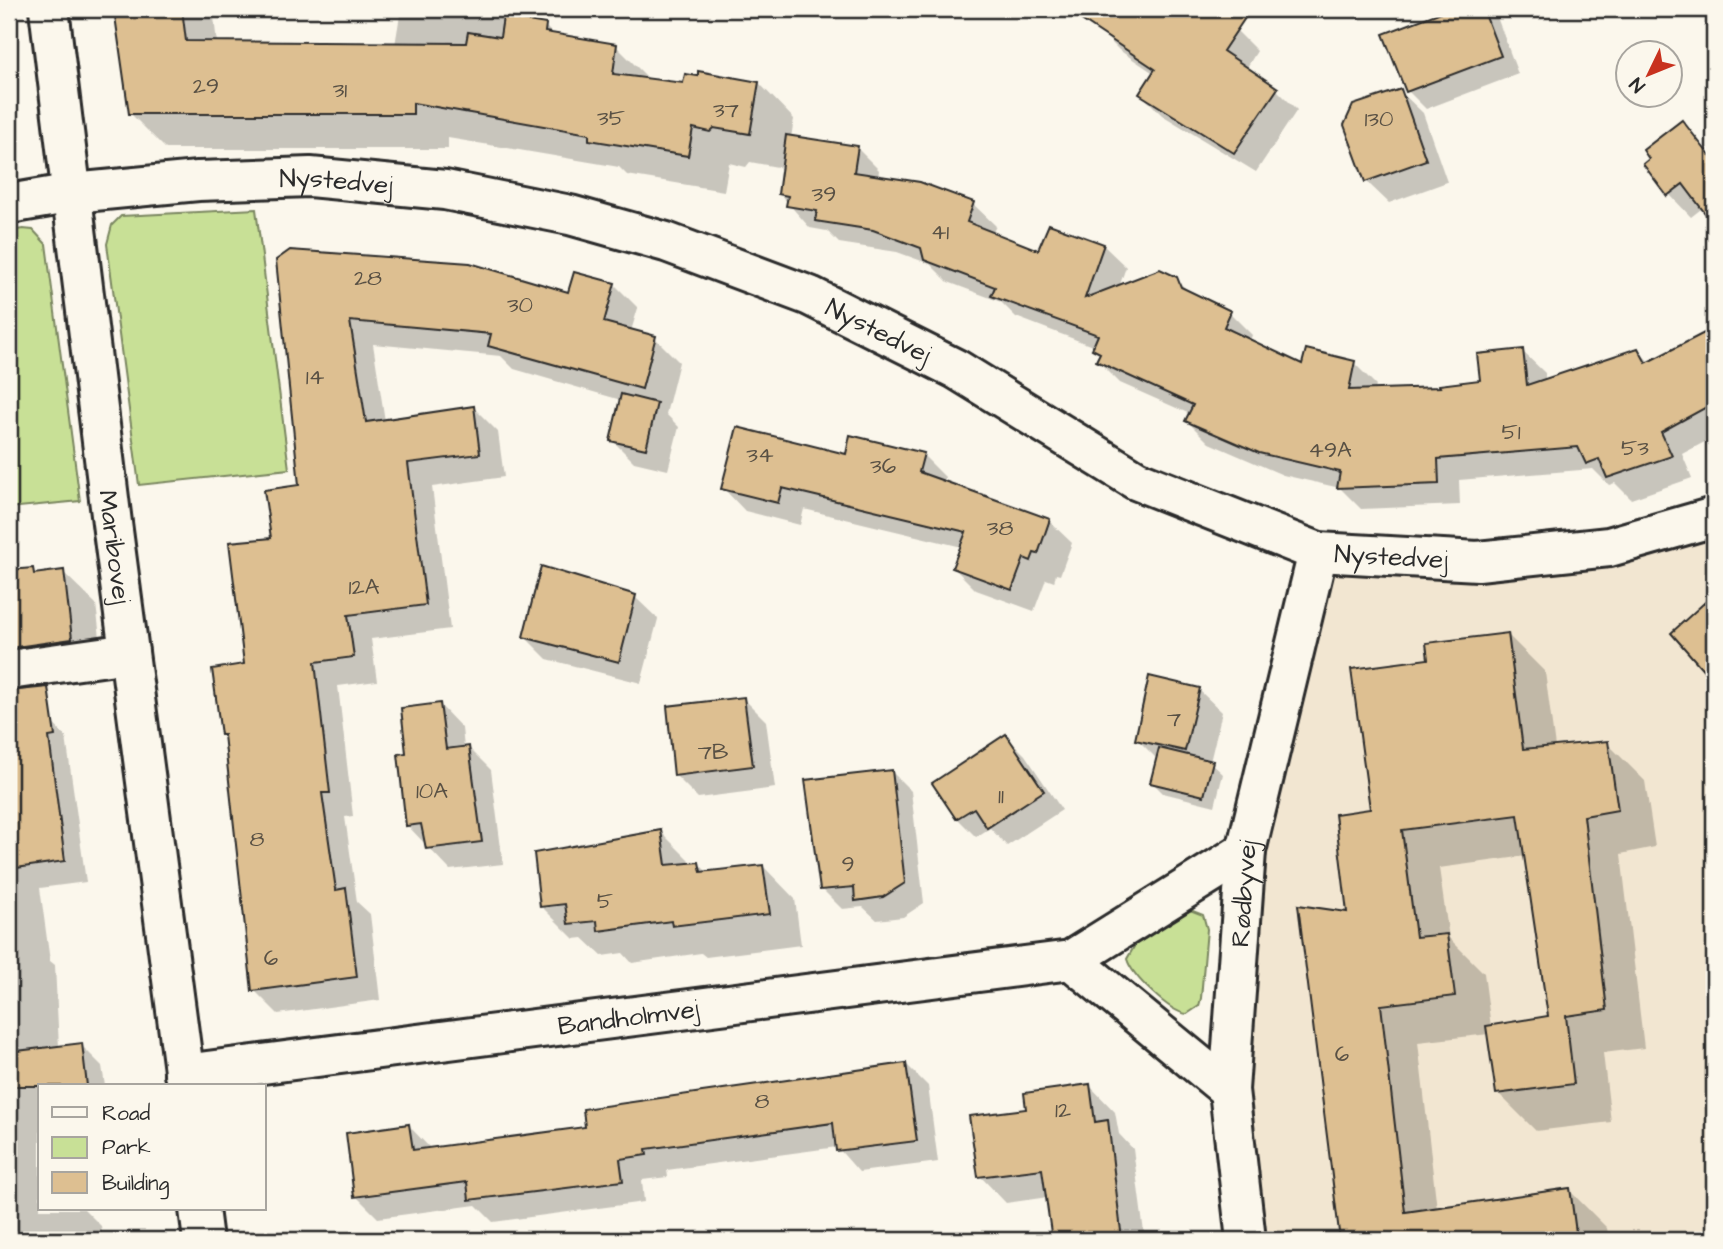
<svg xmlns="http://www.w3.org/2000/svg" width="1723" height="1249" font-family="'Architects Daughter',sans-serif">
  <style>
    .built { fill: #f2e6d1 }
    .green { fill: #c8e096; stroke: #7a8660; stroke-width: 2 }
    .shadow { fill: #0003; fill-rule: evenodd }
    .building { fill: #ddbf91; stroke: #2b2b2b; stroke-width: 2 }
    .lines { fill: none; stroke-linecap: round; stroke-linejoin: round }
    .minor-casing { stroke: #2b2b2b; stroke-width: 44 }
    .minor { stroke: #fbf7ec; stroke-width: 38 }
    .labels { text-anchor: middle; stroke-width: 6; stroke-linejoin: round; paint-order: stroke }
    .number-label { font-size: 23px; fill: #585044 }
    .street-label { font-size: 26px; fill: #2b2b2b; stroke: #fbf7ec }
  </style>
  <rect width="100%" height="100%" fill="#fbf7ec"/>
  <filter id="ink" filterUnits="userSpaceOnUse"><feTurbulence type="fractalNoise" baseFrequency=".0143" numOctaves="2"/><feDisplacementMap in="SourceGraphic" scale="14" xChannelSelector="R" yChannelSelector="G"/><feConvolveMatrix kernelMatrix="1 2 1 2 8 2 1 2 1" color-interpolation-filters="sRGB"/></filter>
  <g filter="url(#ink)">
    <path class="built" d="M1714 529V1240H1261L1238 1092 1256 851 1326 560Z"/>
    <g class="green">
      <path d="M256 209 289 469 139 485 107 244 112 225 121 216Z"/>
      <path d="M23 229 33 230 46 244 80 501 9 508V231Z"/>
      <path d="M1190 910 1203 915 1207 929 1201 998 1199 1006 1187 1014C1169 1012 1132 976 1127 959L1135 945Z"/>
    </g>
    <g class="shadow">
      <path d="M116 9H213L217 43 395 45 401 9H491L489 16 545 26 555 36 616 46 651 81 685 85 759 83 794 119 791 138 857 148 879 170 878 178 919 184 973 204 996 226 992 234 1039 252 1103 245 1126 267 1119 287 1176 279 1191 294 1230 313 1252 335 1250 341 1304 367 1354 363 1376 385 1375 391 1441 389 1482 381 1522 351 1545 373V381L1638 350 1650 363 1714 330V437L1682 454 1692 478 1631 499 1615 483 1609 485 1593 469 1459 480 1460 505 1361 509 1340 488 1283 475 1209 443 1187 421 1190 414 1120 383 1098 361 1100 355 1095 347 1016 317 1001 302 948 282 930 264 897 252 839 243 827 231 810 228 779 193 783 168 750 162 746 167 729 163 724 191 627 175 619 167 448 138V149H166L130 113Z"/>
      <path d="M1112 9H1204L1236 30 1257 51 1246 69 1276 89 1297 110 1256 172 1162 115 1141 94 1155 74 1119 50 1098 29Z"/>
      <path d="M1454 9H1488L1497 17 1518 74 1426 109 1408 91 1386 35Z"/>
      <path d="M1400 91 1423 113 1447 182 1389 203 1366 181Z"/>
      <path d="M1682 122 1714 158V199L1691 217 1669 194Z"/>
      <path d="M278 261 570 295 614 284 638 308 631 331 655 338 679 362 666 414 679 427 668 470 634 462 612 440 621 400 514 369 501 356 373 344 385 421 474 408 498 432 504 477 432 487 450 629 371 639 377 681 338 686 353 816 345 817 357 902 370 914 380 1000 278 1014 254 990 226 738 223 735 246 666 273 539 301 486Z"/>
      <path d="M923 455 945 477 944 483 1049 521 1072 543 1060 575 1056 574 1054 582 1046 579 1034 611 976 590 954 568 962 547 804 509 800 525 745 511 723 488 847 456Z"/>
      <path d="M63 572 96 604 104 671 9 683V579Z"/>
      <path d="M635 597 658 619 641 683 547 659 525 637Z"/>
      <path d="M1507 634 1545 672 1555 747 1607 743 1645 781 1655 847 1621 854 1644 1048 1603 1053 1611 1122 1536 1131 1498 1093 1489 1034 1418 1042 1437 1209 1569 1190 1607 1228 1609 1240H1342L1300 907 1349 914 1372 811 1430 661ZM1526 856 1550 1018 1491 1027 1484 973 1449 938 1439 868Z"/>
      <path d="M1199 690 1222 712 1210 762 1223 774 1215 806 1163 793 1152 782 1158 760 1137 739Z"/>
      <path d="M744 699 766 721 775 788 698 798 676 776Z"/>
      <path d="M440 705 462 728 464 748H469L491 770 503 864 450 870 407 825 408 755Z"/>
      <path d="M45 715 66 737 86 882 40 888 50 961 55 965 59 1047 81 1045 102 1066 105 1086H40V1209H84L101 1226 103 1240H9V1115L15 1114 9 1067V721Z"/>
      <path d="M1006 736 1025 755 1062 810 1007 846 990 828 976 837 957 818 935 783Z"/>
      <path d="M891 771 911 791 924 903 903 917 877 920 863 907 842 909 822 889Z"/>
      <path d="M661 832 693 864H699L708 873 763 866 795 899 801 945 706 957 701 953 632 963 623 953 602 956 583 938 574 939 542 907Z"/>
      <path d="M906 1064 928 1086 938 1162 859 1172 837 1147 667 1170 668 1177 642 1180 644 1202 493 1222 476 1205 378 1218 356 1196 409 1126 431 1149 587 1129Z"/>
      <path d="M1089 1085 1115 1112 1119 1134 1133 1149 1145 1240H1054L1048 1197 1006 1203 980 1176 1028 1110Z"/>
    </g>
    <g class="building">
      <path d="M114 9H182L186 41 466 43 468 32 500 37 503 17 546 24 545 32 617 44 613 74 683 83 685 74 698 76V71L759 82 750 134 714 128 710 132 693 128 688 156 589 140V134L413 103V114H129Z"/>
      <path d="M1065 9H1251L1223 51 1278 88 1234 153 1139 94 1155 69Z"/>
      <path d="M1449 9H1483L1501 56 1406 92 1383 34Z"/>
      <path d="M1401 89 1426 160 1365 182 1344 125 1353 105Z"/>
      <path d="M1682 120 1714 161V225L1683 184 1667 196 1643 164 1649 159 1643 150Z"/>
      <path d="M786 135 858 146 854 172 920 182 974 202 967 222 1038 250 1049 224 1104 244 1085 298 1160 269 1177 277 1181 287 1231 311 1224 327 1302 364 1306 349 1355 361 1349 390 1440 387 1439 385 1480 380 1477 354 1523 349 1527 385 1638 348 1646 363 1714 328V403L1661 432 1672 456 1607 478 1599 459 1586 464 1578 447 1438 459 1439 484 1337 488 1340 472 1259 453 1185 421 1193 405 1096 361 1100 353 1092 349 1098 335 991 296 995 287 924 260 921 248 873 230 815 221 817 211 786 206 788 196 778 194Z"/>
      <path d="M290 250 470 263 568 292 574 272 615 283 604 322 656 336 642 389 488 346 491 334 350 321 366 422 474 406 480 454 408 463 426 605 348 615 354 657 315 662 330 793H322L336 890 346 888 357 977 252 991 224 735H221L212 669 244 664 229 542 271 538 264 490 299 485 276 260Z"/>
      <path d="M621 394 657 403 646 449 610 441Z"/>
      <path d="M737 427 846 454 850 435 924 453 919 472 1050 519 1038 554 1034 553 1031 561 1024 558 1012 590 952 568 966 532 782 488 778 503 721 489Z"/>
      <path d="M541 566 636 595 619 662 523 637Z"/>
      <path d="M33 568 34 574 64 570 72 639 9 648V570Z"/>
      <path d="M1714 594V682L1671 633Z"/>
      <path d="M1508 633 1523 749 1608 741 1618 810 1584 816 1607 1010 1566 1016 1574 1084 1496 1094 1486 1026 1548 1016 1518 815 1402 830 1416 937 1447 934 1455 996 1381 1005 1405 1212 1570 1188 1577 1240H1340L1298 905 1347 912 1335 814 1370 809 1351 669 1428 659 1426 643Z"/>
      <path d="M1149 676 1200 688 1185 751 1135 740Z"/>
      <path d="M48 687 55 736 49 737 65 861 9 869V751H13L9 691Z"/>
      <path d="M744 697 753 766 674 776 667 706Z"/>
      <path d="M440 703 446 749 469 746 482 842 426 849 421 824 406 826 398 754 406 753 401 708Z"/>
      <path d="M1006 734 1044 791 987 828 974 808 956 819 932 783Z"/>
      <path d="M1159 748 1213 761 1204 796 1150 783Z"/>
      <path d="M892 770 905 883 883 897 855 901 854 887 820 890 805 780Z"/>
      <path d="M661 830 666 865 699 862 701 872 763 865 770 914 672 926 671 921 598 931 597 921 568 924 565 904 540 907 534 853Z"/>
      <path d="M82 1043 87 1086H9V1052Z"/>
      <path d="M906 1063 917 1141 836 1151 833 1123 646 1149 647 1155 620 1159 623 1181 469 1200 467 1182 354 1197 346 1133 409 1124 413 1150 585 1127 583 1109Z"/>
      <path d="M1090 1084 1095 1122 1108 1120 1122 1240H1052L1042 1169 978 1177 969 1116 1026 1109 1024 1093Z"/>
    </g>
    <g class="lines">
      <g class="minor-casing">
        <g id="minor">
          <path id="s1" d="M49 9 112 523 186 1086"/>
          <path id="s2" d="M9 204 73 193 198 181 310 177 445 190 570 215 666 242 810 296 956 369 1136 480 1318 552 1478 561 1609 547 1714 517"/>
          <path d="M9 670 129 653"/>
          <path d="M1071 960 1229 1090"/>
          <path id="s3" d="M184 1074 1071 960 1246 851"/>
          <path d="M199 1209 203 1240"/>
          <path id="s4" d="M1246 1240 1229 1090 1246 851 1318 552"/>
        </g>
      </g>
      <use href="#minor" class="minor"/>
    </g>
  </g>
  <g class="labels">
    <g class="number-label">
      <text x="206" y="93">29</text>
      <text x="340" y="97">31</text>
      <text x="726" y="117">37</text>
      <text x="611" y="125">35</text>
      <text x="1379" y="126">130</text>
      <text x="824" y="201">39</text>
      <text x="940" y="239">41</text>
      <text x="368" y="285">28</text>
      <text x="520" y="312">30</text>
      <text x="315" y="384">14</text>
      <text x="1511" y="439">51</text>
      <text x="1635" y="455">53</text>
      <text x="1330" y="457">49A</text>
      <text x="760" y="462">34</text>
      <text x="883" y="473">36</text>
      <text x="1000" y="535">38</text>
      <text x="364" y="594">12A</text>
      <text x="1174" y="726">7</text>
      <text x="713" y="759">7B</text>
      <text x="432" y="798">10A</text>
      <text x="1001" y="803">11</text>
      <text x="257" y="846">8</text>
      <text x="848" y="871">9</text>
      <text x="605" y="908">5</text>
      <text x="271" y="965">6</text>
      <text x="1342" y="1061">6</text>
      <text x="762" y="1108">8</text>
      <text x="1063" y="1117">12</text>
    </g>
    <g class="street-label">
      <text dy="9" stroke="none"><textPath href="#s2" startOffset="329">Nystedvej</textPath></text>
      <text dy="9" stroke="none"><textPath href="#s2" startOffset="896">Nystedvej</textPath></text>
      <text dy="9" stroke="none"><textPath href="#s1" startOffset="542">Maribovej</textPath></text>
      <text dy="9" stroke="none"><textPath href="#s2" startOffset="1463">Nystedvej</textPath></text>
      <text dy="9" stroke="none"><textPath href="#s4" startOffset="348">Rødbyvej</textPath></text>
      <text dy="9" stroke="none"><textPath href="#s3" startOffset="448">Bandholmvej</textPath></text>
    </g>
  </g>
  <rect width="1723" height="1249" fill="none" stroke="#fbf7ec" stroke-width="35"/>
  <rect x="18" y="18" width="1688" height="1214" fill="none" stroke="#2b2b2b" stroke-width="2.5" filter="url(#ink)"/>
  <rect x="38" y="1084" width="228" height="126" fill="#fbf7ec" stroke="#a8a59f" stroke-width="2"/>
  <rect x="52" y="1107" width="35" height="10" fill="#fbf7ec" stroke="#a8a59f" stroke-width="2"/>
  <text x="102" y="1120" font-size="21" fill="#2b2b2b">Road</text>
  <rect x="52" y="1137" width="35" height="21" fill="#c8e096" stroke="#a8a59f" stroke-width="2"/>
  <text x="102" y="1154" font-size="21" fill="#2b2b2b">Park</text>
  <rect x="52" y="1172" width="35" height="21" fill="#ddbf91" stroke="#a8a59f" stroke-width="2"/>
  <text x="102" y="1190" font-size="21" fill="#2b2b2b">Building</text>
  <g transform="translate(1649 74) rotate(227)"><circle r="33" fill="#fbf7ec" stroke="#a8a59f" stroke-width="2"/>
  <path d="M0-5L12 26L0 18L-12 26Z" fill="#c8321e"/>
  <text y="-10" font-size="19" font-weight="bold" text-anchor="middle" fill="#2b2b2b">N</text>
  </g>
</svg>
